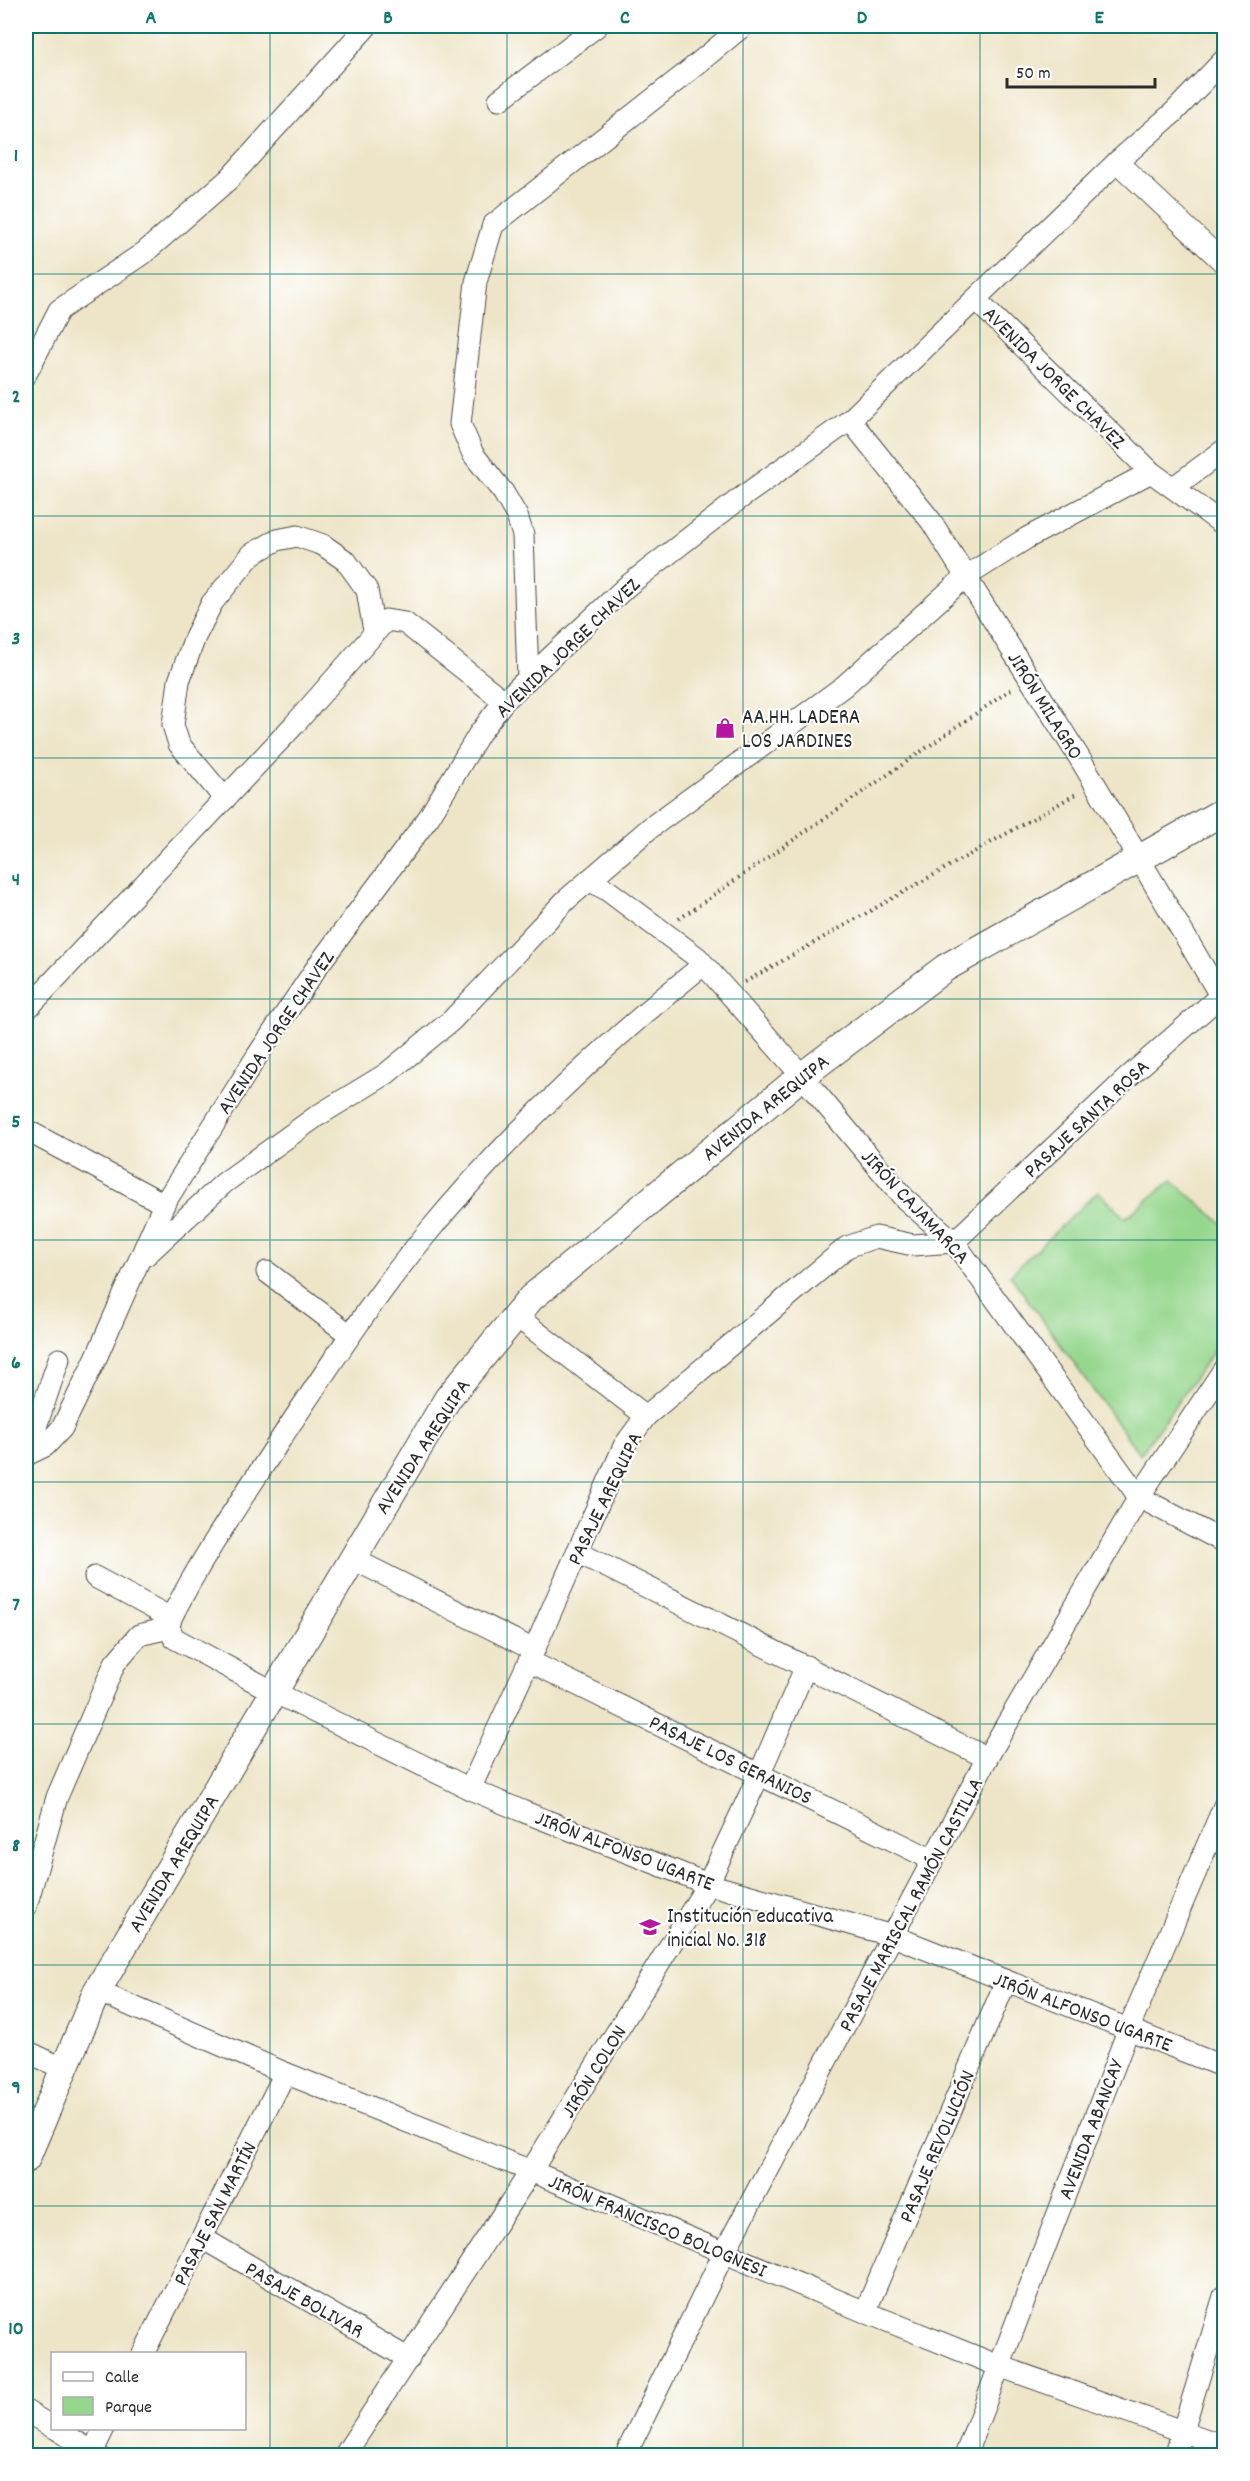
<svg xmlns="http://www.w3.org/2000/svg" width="1250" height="2481" font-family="Dekko,sans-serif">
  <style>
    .green { fill: #96d78e; stroke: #60815c; stroke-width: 1.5 }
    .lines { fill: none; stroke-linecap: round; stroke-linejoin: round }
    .minor-casing { stroke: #484743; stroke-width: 23 }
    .major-casing { stroke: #484743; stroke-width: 29 }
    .path { stroke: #484743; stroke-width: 4; stroke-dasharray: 1.5 4.5; stroke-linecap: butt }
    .minor { stroke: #fff; stroke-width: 21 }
    .major { stroke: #fff; stroke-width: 27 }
    .grid { fill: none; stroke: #0f766e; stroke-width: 1.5; stroke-opacity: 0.55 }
    .labels { text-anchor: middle; stroke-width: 4.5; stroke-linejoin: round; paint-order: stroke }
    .street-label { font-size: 21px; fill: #2b2b2b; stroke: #fff }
    .poi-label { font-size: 21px; fill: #2b2b2b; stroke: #fff; text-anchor: start }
    .neatline { fill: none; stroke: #0f766e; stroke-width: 2 }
    .grid-label { font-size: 20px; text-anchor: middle; font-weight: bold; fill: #0f766e }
  </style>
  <rect width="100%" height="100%" fill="#fff"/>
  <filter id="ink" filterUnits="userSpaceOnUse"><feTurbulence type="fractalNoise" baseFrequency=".0167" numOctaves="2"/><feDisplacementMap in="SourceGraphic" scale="12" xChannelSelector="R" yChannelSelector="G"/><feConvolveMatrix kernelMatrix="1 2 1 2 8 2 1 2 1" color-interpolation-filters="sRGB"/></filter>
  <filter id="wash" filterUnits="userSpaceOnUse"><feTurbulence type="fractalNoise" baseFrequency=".008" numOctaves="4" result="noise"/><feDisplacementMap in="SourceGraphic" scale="24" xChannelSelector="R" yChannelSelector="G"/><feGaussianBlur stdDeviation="1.35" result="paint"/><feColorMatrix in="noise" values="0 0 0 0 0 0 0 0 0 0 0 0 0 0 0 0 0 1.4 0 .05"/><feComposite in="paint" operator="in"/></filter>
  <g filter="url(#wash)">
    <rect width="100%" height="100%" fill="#eee5c8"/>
    <path class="green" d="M1172 1180 1224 1225V1337L1140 1455 1010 1275 1098 1191 1125 1218Z"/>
  </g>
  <g filter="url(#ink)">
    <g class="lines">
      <g class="minor-casing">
        <g id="minor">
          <path d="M499 100 597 26"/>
          <path d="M1117 162 1224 263"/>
          <path d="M976 300 1151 472 1224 525"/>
          <path d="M26 374 59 310 145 252 229 179 367 26"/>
          <path d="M850 420 931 521 1082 762 1224 1002"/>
          <path d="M1174 487 1224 450"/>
          <path d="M528 678 523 535 517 516 503 492 473 454 460 424 476 282 493 225 680 78 743 26"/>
          <path d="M225 799 179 744 173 725 179 681 195 637 212 603 252 554 277 540 297 536 323 545 346 561 367 590 374 631"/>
          <path d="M589 880 607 890 698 958 802 1076 904 1198 954 1242 1139 1497 1224 1542"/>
          <path d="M703 965C601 1047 507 1136 424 1237 371 1301 326 1371 280 1440 242 1499 202 1556 171 1618L169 1628 174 1638 274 1692 470 1789 522 1811 708 1884 893 1936 1224 2067"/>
          <path d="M26 1010 294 725 386 620 405 623 504 701"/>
          <path d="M26 1130 164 1204"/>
          <path d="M146 1255 224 1183 317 1116 386 1074 452 1020 566 900 650 828 844 686 965 577 1027 538 1151 472"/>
          <path d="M267 1272 350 1335"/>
          <path d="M516 1316 646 1416"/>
          <path d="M26 1455 45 1446 62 1428 96 1358 164 1204 257 1056 319 964 429 817 479 734 504 701 626 587 738 500 850 420 1117 162 1173 113 1224 60"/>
          <path d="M26 1456 59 1359"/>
          <path d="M577 1552 987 1758"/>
          <path d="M351 1558 534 1650"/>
          <path d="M95 1577 171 1618"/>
          <path d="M529 1661 931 1859"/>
          <path d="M470 1789 534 1650 624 1446 646 1416 847 1247 876 1237 913 1245 954 1242 1126 1079 1220 996"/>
          <path d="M26 1907 57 1797 115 1663 139 1635 169 1628"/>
          <path d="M97 1991 285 2073 531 2171 865 2312 999 2366 1224 2446"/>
          <path d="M26 2051 64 2069"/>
          <path d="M202 2238 409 2359"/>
          <path d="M865 2312 1006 1981"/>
          <path d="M143 2354 285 2073"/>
          <path d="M26 2411 52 2427"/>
          <path d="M55 2428 99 2456"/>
          <path d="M93 2451 104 2428"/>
          <path d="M344 2456 531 2171 708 1884 760 1773 806 1666"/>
          <path d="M625 2456 724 2253 987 1758 1139 1497 1224 1369"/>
          <path d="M965 2456 1129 2028 1224 1806"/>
          <path d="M1175 2456 1224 2296"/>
        </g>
      </g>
      <g class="major-casing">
        <path id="major" d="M26 2159 97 1991 448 1398 531 1298 802 1076 945 968 1224 811"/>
      </g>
      <g class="path">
        <path d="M679 919 1013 688"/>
        <path d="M745 982 1078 793"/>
      </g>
      <use href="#minor" class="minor"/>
      <use href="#major" class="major"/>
    </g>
  </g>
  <path class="grid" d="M270 26V2456M507 26V2456M743 26V2456M980 26V2456M26 274H1224M26 516H1224M26 758H1224M26 999H1224M26 1240H1224M26 1482H1224M26 1724H1224M26 1965H1224M26 2206H1224"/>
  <defs>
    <g id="shop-bare" transform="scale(1.62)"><path d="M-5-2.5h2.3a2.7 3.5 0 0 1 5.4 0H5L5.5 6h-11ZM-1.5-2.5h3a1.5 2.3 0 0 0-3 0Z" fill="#b5179e" stroke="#fff" stroke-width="2.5" paint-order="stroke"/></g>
    <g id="school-bare" transform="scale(1.62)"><path d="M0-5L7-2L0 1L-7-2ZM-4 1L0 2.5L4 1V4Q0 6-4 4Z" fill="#b5179e" stroke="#fff" stroke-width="2.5" paint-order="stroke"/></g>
  </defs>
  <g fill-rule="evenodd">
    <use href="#shop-bare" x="725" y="728"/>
    <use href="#school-bare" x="650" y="1927"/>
  </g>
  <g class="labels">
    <g class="street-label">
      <text transform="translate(1055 377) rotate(45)" y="7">AVENIDA JORGE CHAVEZ</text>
      <text transform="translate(567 647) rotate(-44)" y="7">AVENIDA JORGE CHAVEZ</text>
      <text transform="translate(1046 705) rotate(58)" y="7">JIRÓN MILAGRO</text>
      <text transform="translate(275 1032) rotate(-56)" y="7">AVENIDA JORGE CHAVEZ</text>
      <text transform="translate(765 1107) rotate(-39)" y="7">AVENIDA AREQUIPA</text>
      <text transform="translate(1086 1118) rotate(-43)" y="7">PASAJE SANTA ROSA</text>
      <text transform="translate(916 1206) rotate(47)" y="7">JIRÓN CAJAMARCA</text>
      <text transform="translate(422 1446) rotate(-57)" y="7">AVENIDA AREQUIPA</text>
      <text transform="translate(604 1498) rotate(-64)" y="7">PASAJE AREQUIPA</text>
      <text transform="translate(731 1759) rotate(26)" y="7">PASAJE LOS GERANIOS</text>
      <text transform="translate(625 1850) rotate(21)" y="7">JIRÓN ALFONSO UGARTE</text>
      <text transform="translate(173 1863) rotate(-59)" y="7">AVENIDA AREQUIPA</text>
      <text transform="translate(910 1904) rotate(-62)" y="7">PASAJE MARISCAL RAMÓN CASTILLA</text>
      <text transform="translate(1083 2011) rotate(21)" y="7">JIRÓN ALFONSO UGARTE</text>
      <text transform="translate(593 2071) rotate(-58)" y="7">JIRÓN COLON</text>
      <text transform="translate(1090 2129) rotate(-69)" y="7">AVENIDA ABANCAY</text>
      <text transform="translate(936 2146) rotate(-67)" y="7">PASAJE REVOLUCIÓN</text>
      <text transform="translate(214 2213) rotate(-63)" y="7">PASAJE SAN MARTÍN</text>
      <text transform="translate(658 2225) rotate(23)" y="7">JIRÓN FRANCISCO BOLOGNESI</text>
      <text transform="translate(305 2299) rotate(30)" y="7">PASAJE BOLIVAR</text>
    </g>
    <g class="poi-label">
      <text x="742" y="723">AA.HH. LADERA<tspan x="742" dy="24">LOS JARDINES</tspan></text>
      <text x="667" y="1922">Institución educativa<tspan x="667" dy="24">inicial No. 318</tspan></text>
    </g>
  </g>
  <rect width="1250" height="2481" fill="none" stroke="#fff" stroke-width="66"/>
  <rect x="51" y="2352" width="195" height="78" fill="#ffffff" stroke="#aaaaaa" stroke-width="1.5"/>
  <rect x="63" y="2372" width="30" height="9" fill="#ffffff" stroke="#aaaaaa" stroke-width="1.5"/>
  <text x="105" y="2382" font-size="18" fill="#2b2b2b">Calle</text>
  <rect x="63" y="2397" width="30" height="18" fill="#96d78e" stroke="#aaaaaa" stroke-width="1.5"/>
  <text x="105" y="2412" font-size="18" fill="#2b2b2b">Parque</text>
  <path d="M1007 78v9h148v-9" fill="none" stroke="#2b2b2b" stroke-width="3"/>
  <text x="1016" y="78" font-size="18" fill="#2b2b2b" stroke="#ffffff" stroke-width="4.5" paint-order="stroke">50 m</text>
  <rect x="33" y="33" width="1184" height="2415" class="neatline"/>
  <g class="grid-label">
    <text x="151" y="23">A</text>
    <text x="388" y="23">B</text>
    <text x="625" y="23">C</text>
    <text x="862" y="23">D</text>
    <text x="1099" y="23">E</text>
    <text x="16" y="161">1</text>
    <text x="16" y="402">2</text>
    <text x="16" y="644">3</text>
    <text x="16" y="885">4</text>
    <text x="16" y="1127">5</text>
    <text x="16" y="1368">6</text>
    <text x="16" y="1610">7</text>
    <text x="16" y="1851">8</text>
    <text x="16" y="2093">9</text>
    <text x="16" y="2334">10</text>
  </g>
</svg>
